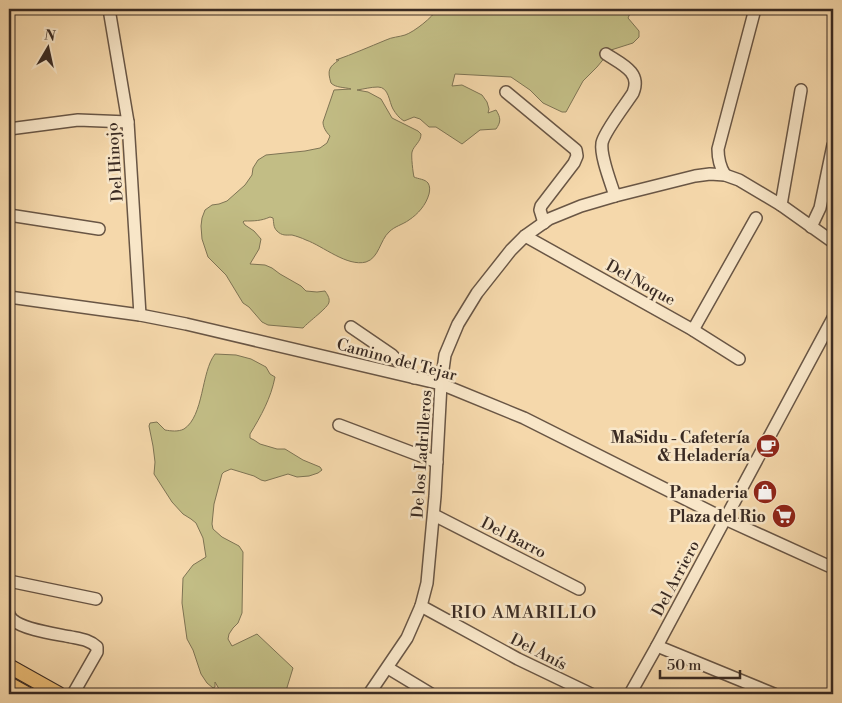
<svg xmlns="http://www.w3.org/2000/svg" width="842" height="703" font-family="'Libre Bodoni',serif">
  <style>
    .green { fill: #c2bd85; stroke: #7e7454 }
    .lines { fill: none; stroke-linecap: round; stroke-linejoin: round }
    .minor-casing { stroke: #695645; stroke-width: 14 }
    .major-casing { stroke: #3a2b23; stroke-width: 16 }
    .minor { stroke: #f8e6c8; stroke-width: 11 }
    .major { stroke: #eabc76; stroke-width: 14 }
    .labels { text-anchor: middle; stroke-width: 5; stroke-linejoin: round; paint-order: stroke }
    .street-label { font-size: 16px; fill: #3a2b23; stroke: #f8e6c8 }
    .poi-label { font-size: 16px; font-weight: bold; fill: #3a2b23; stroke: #f8e6c8; text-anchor: end }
    .neighbourhood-label { font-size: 18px; letter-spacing: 1px; fill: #3a2b23; stroke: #f8e6c8 }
  </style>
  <rect width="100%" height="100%" fill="#f5d8ab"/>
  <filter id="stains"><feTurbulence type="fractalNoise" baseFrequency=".004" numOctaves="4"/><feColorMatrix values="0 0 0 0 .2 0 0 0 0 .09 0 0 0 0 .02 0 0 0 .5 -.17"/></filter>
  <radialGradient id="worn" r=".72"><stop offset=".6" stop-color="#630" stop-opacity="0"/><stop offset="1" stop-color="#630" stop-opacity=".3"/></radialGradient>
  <g class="green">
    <path d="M437 9H632L628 18 639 31V37L633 43 611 50 597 67 583 81 566 112H562L543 103 530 90 511 77 455 74 452 86 462 85 482 95 487 102 489 109 488 113 496 110C501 118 501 122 496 129L480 130 462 144 436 127H429L420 119 414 117 404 121C399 118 396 114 393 109 389 102 389 87 378 87 371 87 364 89 357 90L368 92 381 99 392 118 418 131 421 134C421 142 414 145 412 152 411 156 413 173 414 177 418 179 425 179 428 183 430 186 430 190 429 194 426 205 418 214 409 220 402 225 395 226 389 232 380 240 379 258 366 262 347 267 323 246 306 240 302 238 296 236 292 235 286 235 282 236 277 231 273 227 274 223 273 218L270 217C261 221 254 221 244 221L243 222 245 225 254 231 261 239 259 249 250 264 265 265 272 268 280 274 301 286 306 291 317 292 325 291C327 294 330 298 329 302 329 307 308 322 303 328L268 325 262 322 249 307 243 303 226 275 208 257 202 239 201 226 202 218 205 210 212 205 219 204 227 201 245 185 252 175 253 168 258 160 266 155 305 151 320 148 327 143 330 136C326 132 323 127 323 122L334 90 351 89C344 87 336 88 331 83 327 70 329 67 339 60H336C353 54 369 47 386 40 392 37 399 37 405 35 414 32 433 17 437 9Z"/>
    <path d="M215 354 236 355 251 359 266 367 270 374 275 377C271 398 261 416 250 434V438L254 440 260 444 277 449H285L303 460 320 467 322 470 318 473 309 476 297 477 288 474 265 481 261 480 254 476 231 469 224 472 222 474 214 504 212 524 213 529 222 537 239 546 243 552 242 613 238 623 233 628 229 634 228 639 232 646 257 634 293 668 285 694H222L215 682V687L213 688 207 683 201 674 193 650 187 639 182 603 183 578 193 565 206 557 203 538 196 523 191 519 183 514 172 502 154 474 155 462 153 446 149 426 150 423 157 422 165 430C171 431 178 432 184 429 204 416 201 372 215 354Z"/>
  </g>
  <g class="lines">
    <g class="minor-casing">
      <g id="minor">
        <path d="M109 9 128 122 140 315"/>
        <path d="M606 54C621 64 642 72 633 93 626 104 604 132 602 143 600 156 611 183 615 196"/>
        <path d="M506 92 576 150 577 156 574 163 541 206 540 210 544 223"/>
        <path d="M9 129 78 120 128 122"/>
        <path d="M725 175C720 167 718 160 718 149L755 9"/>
        <path d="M781 205 801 90"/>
        <path d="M9 215 99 229"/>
        <path d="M811 227 820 208 833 145"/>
        <path d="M525 236 693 330 739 359"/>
        <path d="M9 297 140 315 186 324 441 384 524 418 725 519 833 568"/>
        <path d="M351 327 392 355 414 378"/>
        <path d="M693 330 756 218"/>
        <path d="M339 425 437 462"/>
        <path d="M434 515 579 589"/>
        <path d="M9 581 96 599"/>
        <path d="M421 606 518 659 591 694"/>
        <path d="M9 614C9 615 12 620 13 620 24 630 57 634 71 637 81 639 90 640 97 647V652L73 694"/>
        <path d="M657 646 774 694"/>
        <path d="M388 668 431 694"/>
        <path d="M369 694 407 638 421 606 427 583 435 496 441 384 445 355 458 324 477 293 511 250 525 236 549 219 581 206 615 196 695 176 710 174 725 175 739 180 781 205 833 242"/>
        <path d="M630 694 657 646 833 318"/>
      </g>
    </g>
    <g class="major-casing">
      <g id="major">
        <path d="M9 666 59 694"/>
        <path d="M9 684 27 694"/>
      </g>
    </g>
    <use href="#minor" class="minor"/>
    <use href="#major" class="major"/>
  </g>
  <defs>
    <g id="cafe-disc" transform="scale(1.25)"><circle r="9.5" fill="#8f2418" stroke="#f8e6c8"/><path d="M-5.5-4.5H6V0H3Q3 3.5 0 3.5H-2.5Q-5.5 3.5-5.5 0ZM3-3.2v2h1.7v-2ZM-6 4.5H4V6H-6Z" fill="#fff"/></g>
    <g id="shop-disc" transform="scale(1.25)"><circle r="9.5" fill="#8f2418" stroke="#f8e6c8"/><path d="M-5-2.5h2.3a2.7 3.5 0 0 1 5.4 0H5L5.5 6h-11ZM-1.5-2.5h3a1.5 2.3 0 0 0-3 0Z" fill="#fff"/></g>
    <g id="supermarket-disc" transform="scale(1.25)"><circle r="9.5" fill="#8f2418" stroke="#f8e6c8"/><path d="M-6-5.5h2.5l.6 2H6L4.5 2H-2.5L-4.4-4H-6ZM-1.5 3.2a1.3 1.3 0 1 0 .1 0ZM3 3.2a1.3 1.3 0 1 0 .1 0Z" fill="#fff"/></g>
  </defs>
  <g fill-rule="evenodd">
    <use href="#cafe-disc" x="768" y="446"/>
    <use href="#shop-disc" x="765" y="492"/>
    <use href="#supermarket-disc" x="784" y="516"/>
  </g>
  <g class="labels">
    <g class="street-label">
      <text transform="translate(114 162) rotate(-94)" y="6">Del Hinojo</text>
      <text transform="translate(641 282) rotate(29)" y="6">Del Noque</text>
      <text transform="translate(397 359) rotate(15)" y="6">Camino del Tejar</text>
      <text transform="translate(421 454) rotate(-86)" y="6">De los Ladrilleros</text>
      <text transform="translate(514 537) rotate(27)" y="6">Del Barro</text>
      <text transform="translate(675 578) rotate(-62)" y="6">Del Arriero</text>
      <text transform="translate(539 651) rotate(27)" y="6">Del Anís</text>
    </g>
    <g class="poi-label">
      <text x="750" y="443">MaSidu - Cafetería<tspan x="750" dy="18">&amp; Heladería</tspan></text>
      <text x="748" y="498">Panaderia</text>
      <text x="766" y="522">Plaza del Rio</text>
    </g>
    <g class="neighbourhood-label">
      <text x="524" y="618">RIO AMARILLO</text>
    </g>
  </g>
  <rect width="842" height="703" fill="none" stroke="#f5d8ab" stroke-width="30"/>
  <rect x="10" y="10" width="822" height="683" fill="none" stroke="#3a2b23" stroke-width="2.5"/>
  <rect x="15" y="15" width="812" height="673" fill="none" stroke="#3a2b23"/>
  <g transform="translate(48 48) rotate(9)" stroke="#f8e6c8" stroke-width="4" paint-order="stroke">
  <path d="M0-4L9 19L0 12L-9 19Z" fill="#3a2b23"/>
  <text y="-8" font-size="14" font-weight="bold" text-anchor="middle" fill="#3a2b23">N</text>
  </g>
  <path d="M660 670v8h80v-8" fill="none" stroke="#3a2b23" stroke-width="2.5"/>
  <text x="667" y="670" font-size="15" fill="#3a2b23" stroke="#f8e6c8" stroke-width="4" paint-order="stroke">50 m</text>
  <rect width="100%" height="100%" filter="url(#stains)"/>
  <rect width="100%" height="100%" fill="url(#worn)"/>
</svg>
